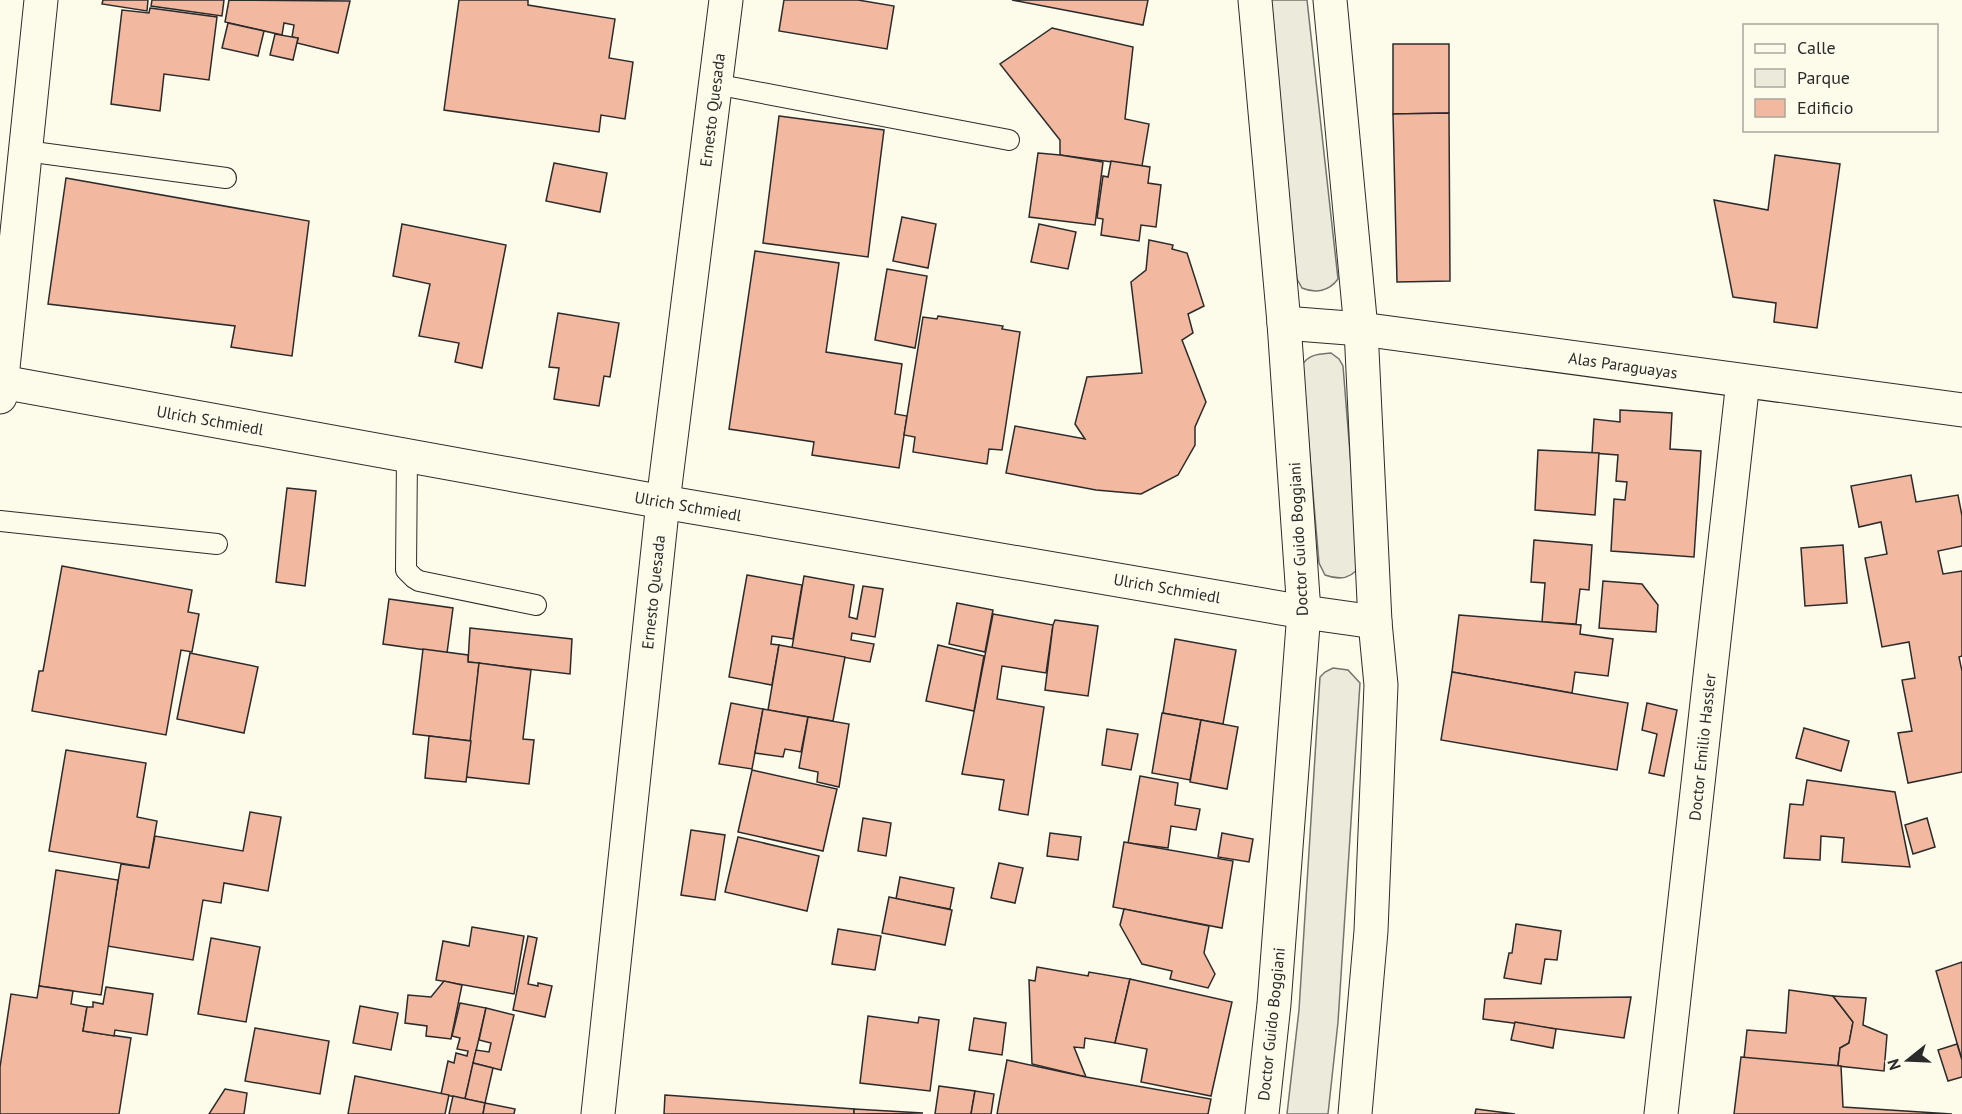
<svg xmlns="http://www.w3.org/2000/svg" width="1962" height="1114" font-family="'PT Sans',sans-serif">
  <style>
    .green { fill: #ecebdb; stroke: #74746e; stroke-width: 1.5 }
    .building { fill: #f2b8a0; stroke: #2b2b2b; stroke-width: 1.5 }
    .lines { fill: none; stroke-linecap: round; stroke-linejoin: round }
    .lane-casing { stroke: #2b2b2b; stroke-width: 22 }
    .street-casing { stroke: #2b2b2b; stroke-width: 35 }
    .secondary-casing { stroke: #2b2b2b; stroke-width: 35 }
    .primary-casing { stroke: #2b2b2b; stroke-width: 35 }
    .highway-casing { stroke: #2b2b2b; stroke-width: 35 }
    .lane { stroke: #fdfbea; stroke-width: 20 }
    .street { stroke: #fdfbea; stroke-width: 33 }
    .secondary { stroke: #fdfbea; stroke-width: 33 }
    .primary { stroke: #fdfbea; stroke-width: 33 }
    .highway { stroke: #fdfbea; stroke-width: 33 }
    .labels { text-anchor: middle; stroke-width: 4.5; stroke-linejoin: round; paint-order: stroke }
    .street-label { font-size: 16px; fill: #2b2b2b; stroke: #fdfbea }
  </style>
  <rect width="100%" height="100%" fill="#fdfbea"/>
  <g class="green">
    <path d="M1266 0H1307L1338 279C1329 291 1316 294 1302 288L1297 279Z"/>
    <path d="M1331 353 1339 359 1343 366 1359 566C1352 579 1339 580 1325 575L1319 563 1302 365C1309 354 1319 354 1331 353Z"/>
    <path d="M1333 668 1348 670 1360 683 1338 1022 1328 1114H1287L1299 1010 1320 677 1325 672Z"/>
  </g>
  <g class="building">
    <path d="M103 0H148L147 11 102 4Z"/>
    <path d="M152 0H224L222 16 151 6Z"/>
    <path d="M229 0 350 1 338 53 297 43 298 38 292 37 294 25 284 23 282 35 225 22Z"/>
    <path d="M459 0H528V5L615 19 609 58 633 62 625 119 601 115 599 132 444 110Z"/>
    <path d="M784 0H858L894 6 887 49 779 31Z"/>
    <path d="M1012 0H1148L1143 25Z"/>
    <path d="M150 8 217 17 209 80 164 74 160 111 111 104 122 10 149 13Z"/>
    <path d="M228 23 264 31 258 56 222 48Z"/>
    <path d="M1052 28 1133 47 1125 119 1149 124 1142 166 1060 155V140L1000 64Z"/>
    <path d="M275 34 298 38 293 60 270 55Z"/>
    <path d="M1393 44H1449V113L1393 114Z"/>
    <path d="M1449 113 1450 281 1397 282 1393 114Z"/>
    <path d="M779 116 884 130 868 257 763 243Z"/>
    <path d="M1038 153 1060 155 1103 162 1095 225 1029 217Z"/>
    <path d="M1775 155 1840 164 1817 328 1774 322 1776 303 1733 297 1714 200 1768 210Z"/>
    <path d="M1111 161 1150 167 1148 183 1161 185 1156 227 1141 225 1139 241 1101 235 1103 219 1097 218 1103 176 1108 177Z"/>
    <path d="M554 163 607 173 600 212 546 201Z"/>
    <path d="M66 178 309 221 292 356 231 347 235 326 48 304Z"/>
    <path d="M902 217 936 224 928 268 893 261Z"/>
    <path d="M402 224 506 245 482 368 455 362 459 343 419 336 430 284 393 276Z"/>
    <path d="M1039 224 1076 232 1068 269 1031 262Z"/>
    <path d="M1149 240 1173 245 1172 249 1187 253 1204 306 1188 314 1193 333 1182 340 1206 402 1195 427V445L1178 475 1141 494 1096 490 1006 473 1015 426 1085 439 1075 424 1087 377 1142 373 1131 282 1146 270Z"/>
    <path d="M755 251 839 263 826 352 902 364 895 414 907 416 899 468 812 455 814 442 729 429Z"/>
    <path d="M887 269 927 276 915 348 875 340Z"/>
    <path d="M558 313 619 323 610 377 604 376 599 406 554 399 559 368 549 367Z"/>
    <path d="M938 316 1003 326 1002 329 1020 332 1002 450 989 449 987 464 913 452 915 437 904 435 923 317 937 319Z"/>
    <path d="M1620 410 1672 413 1670 449 1701 451 1694 557 1611 551 1614 499 1625 500 1627 482 1616 481 1618 455 1592 453 1594 419 1620 422Z"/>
    <path d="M1538 450 1599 453 1595 515 1535 510Z"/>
    <path d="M1911 475 1916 502 1958 495 1962 516V546L1938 551 1943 574 1962 571V656L1959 657 1962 671V772L1908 783 1898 733 1912 731 1902 680 1915 678 1909 642 1882 647 1865 558 1887 554 1881 522 1859 527 1851 486Z"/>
    <path d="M287 488 316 491 305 586 276 582Z"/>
    <path d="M1534 540 1592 545 1589 590 1580 589 1576 624 1542 622 1545 583 1531 582Z"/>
    <path d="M1843 545 1847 603 1805 606 1801 548Z"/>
    <path d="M62 566 192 590 188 612 199 614 192 652 181 650 166 735 32 711 39 671H43Z"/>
    <path d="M747 575 802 585 793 639 772 636 771 644 779 645 772 685 729 677Z"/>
    <path d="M804 576 854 585 849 617 857 619 863 586 883 589 875 637 852 633 851 640 874 644 870 662 792 648Z"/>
    <path d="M1603 581 1642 584 1658 605 1656 632 1599 628Z"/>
    <path d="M389 599 453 608 447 653 383 644Z"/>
    <path d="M957 603 993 610 985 652 949 644Z"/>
    <path d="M993 614 1053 625 1046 673 1002 666 997 699 1044 707 1028 815 999 810 1004 780 962 774Z"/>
    <path d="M1459 615 1581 625 1580 634 1613 639 1608 676 1575 672 1572 693 1452 672Z"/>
    <path d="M1055 620 1098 626 1088 696 1045 690 1053 625Z"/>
    <path d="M470 628 572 639 570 674 468 662Z"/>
    <path d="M1175 639 1236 650 1223 724 1163 713Z"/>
    <path d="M779 645 845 657 833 721 768 710Z"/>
    <path d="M938 645 984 656 974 711 926 701Z"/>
    <path d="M423 649 468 655V662L479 663 471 741 413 734Z"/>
    <path d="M190 653 258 667 244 733 177 719Z"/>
    <path d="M479 663 531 670 523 739 534 740 529 784 466 777Z"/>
    <path d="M1452 672 1628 703 1617 770 1441 740Z"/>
    <path d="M731 703 763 709 752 769 719 764Z"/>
    <path d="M1647 703 1677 710 1664 776 1649 773 1657 734 1642 730Z"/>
    <path d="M763 709 808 717 801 752 785 749 783 757 755 753Z"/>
    <path d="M1162 713 1201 720 1190 780 1152 773Z"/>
    <path d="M808 717 849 724 839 787 817 782 818 772 799 768Z"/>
    <path d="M1201 720 1238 727 1227 789 1190 782Z"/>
    <path d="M1804 728 1849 741 1841 771 1796 758Z"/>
    <path d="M1107 729 1138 734 1131 770 1102 765Z"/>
    <path d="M429 736 471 741 466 782 425 778Z"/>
    <path d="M66 750 146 763 137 817 157 821 149 868 49 851Z"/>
    <path d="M752 770 837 789 823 851 738 832Z"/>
    <path d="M1140 776 1178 783 1175 805 1200 809 1196 830 1171 826 1168 848 1128 843Z"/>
    <path d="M1807 780 1895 792 1910 867 1842 862 1844 838 1821 836 1820 860 1784 858 1790 804 1803 805Z"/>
    <path d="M250 812 281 817 268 891 224 883 221 903 203 900 193 960 107 946 121 864 149 868 155 836 243 851Z"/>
    <path d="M863 818 891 823 886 856 858 851Z"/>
    <path d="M1927 818 1935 847 1913 854 1905 825Z"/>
    <path d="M691 830 725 835 715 900 681 895Z"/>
    <path d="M1050 833 1081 837 1078 860 1047 856Z"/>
    <path d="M1222 833 1253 839 1249 862 1218 857Z"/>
    <path d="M738 837 819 856 807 911 725 892Z"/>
    <path d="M1124 842 1233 861 1222 928 1113 907Z"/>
    <path d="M999 863 1023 868 1015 903 991 898Z"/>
    <path d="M56 870 118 880 101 995 39 986Z"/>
    <path d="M900 877 954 888 950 909 896 899Z"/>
    <path d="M889 897 952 910 945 945 882 933Z"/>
    <path d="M1124 909 1209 926 1204 953 1215 974 1208 988 1170 979 1172 971 1142 964 1120 925Z"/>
    <path d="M1516 924 1561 931 1557 960 1545 959 1541 984 1504 978 1509 953H1512Z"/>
    <path d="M472 927 524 936 514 994 436 980 443 941 469 946Z"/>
    <path d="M838 929 881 936 875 970 832 964Z"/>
    <path d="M528 936 537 938 528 984 538 986V983L552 986 545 1017 513 1010Z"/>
    <path d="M211 938 260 947 246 1022 198 1014Z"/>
    <path d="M1962 962V1060L1936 971Z"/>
    <path d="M1037 967 1088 976 1089 972 1130 979 1115 1043 1085 1038 1084 1048 1074 1047 1086 1077 1032 1064 1029 980 1035 981Z"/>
    <path d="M1130 979 1232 1002 1211 1096 1141 1082 1147 1049 1115 1043Z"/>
    <path d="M444 981 462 985 451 1039 426 1036 427 1026 405 1023 408 995 431 997Z"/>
    <path d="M39 986 73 991 71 1004 87 1007 83 1031 131 1038 119 1114H0V1067L11 994 37 998Z"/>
    <path d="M106 987 153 994 147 1035 115 1030 114 1036 83 1031 87 1007H93V1002L103 1004Z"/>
    <path d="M1789 990 1833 996 1853 1022 1849 1043 1840 1048 1838 1066 1744 1058 1747 1030 1786 1033Z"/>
    <path d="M1833 996 1866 998 1863 1025 1887 1035 1884 1071 1838 1066 1840 1048 1849 1043 1853 1022Z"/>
    <path d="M1631 997 1624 1038 1483 1019 1485 999Z"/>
    <path d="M460 1003 486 1008 465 1099 441 1094 448 1061 454 1063 456 1053 467 1056 468 1051 457 1049 460 1038 452 1036Z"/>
    <path d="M360 1006 398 1013 391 1050 353 1043Z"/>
    <path d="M486 1008 514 1015 501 1070 473 1063 476 1050 489 1052 491 1043 479 1040Z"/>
    <path d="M868 1016 918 1023 919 1017 939 1020 930 1091 860 1083Z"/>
    <path d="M974 1018 1006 1023 1002 1055 969 1050Z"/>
    <path d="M1515 1022 1556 1029 1553 1048 1511 1040Z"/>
    <path d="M255 1028 329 1041 320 1094 245 1081Z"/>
    <path d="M1957 1044 1962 1060V1077L1948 1081 1938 1050Z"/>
    <path d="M1741 1057 1841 1066 1843 1107 1952 1114H1734Z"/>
    <path d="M1007 1060 1086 1077 1211 1099 1208 1114H997Z"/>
    <path d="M473 1063 493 1068 485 1103 465 1099Z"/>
    <path d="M355 1076 449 1095 445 1114H348Z"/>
    <path d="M939 1086 975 1091 971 1114H935Z"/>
    <path d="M225 1089 247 1093 244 1114H209Z"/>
    <path d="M975 1091 994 1094 991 1114H971Z"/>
    <path d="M665 1095 854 1109V1114H664Z"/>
    <path d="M453 1096 485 1103 483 1114H449Z"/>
    <path d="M485 1103 515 1109 514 1114H483Z"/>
    <path d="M854 1109 923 1113 854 1114Z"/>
    <path d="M1476 1109 1515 1114H1475Z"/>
  </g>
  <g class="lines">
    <g class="lane-casing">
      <g id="lane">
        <path d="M715 84 1009 140"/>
        <path d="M26 151 226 178"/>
        <path d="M407 456 406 570 414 578 419 581 536 605"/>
        <path d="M0 521 217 544"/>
      </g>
    </g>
    <g class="street-casing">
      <g id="street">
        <path d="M1284 323 1361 329"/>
        <path d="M2 382 663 502 1304 612 1375 622"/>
        <path d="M598 1114 663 502 726 0"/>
        <path d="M1661 1114 1743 381"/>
      </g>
    </g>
    <g class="secondary-casing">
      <path id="secondary" d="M1361 329 1962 410"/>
    </g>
    <g class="primary-casing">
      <g id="primary">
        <path d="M1255 0 1284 323 1304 612 1274 1004 1262 1114"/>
        <path d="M1330 0 1361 329 1375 622 1381 685 1371 931 1355 1114"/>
      </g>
    </g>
    <g class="highway-casing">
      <path id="highway" d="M0 397 41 0"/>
    </g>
    <use href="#lane" class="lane"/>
    <use href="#street" class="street"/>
    <use href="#secondary" class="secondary"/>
    <use href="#primary" class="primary"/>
    <use href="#highway" class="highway"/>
  </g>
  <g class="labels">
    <g class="street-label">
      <text transform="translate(712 110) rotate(-83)" y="6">Ernesto Quesada</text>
      <text transform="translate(1623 365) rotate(8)" y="6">Alas Paraguayas</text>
      <text transform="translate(210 420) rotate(10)" y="6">Ulrich Schmiedl</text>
      <text transform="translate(688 506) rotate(10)" y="6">Ulrich Schmiedl</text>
      <text transform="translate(1298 539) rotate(-93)" y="6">Doctor Guido Boggiani</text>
      <text transform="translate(1167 588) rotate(10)" y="6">Ulrich Schmiedl</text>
      <text transform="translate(653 592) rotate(-84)" y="6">Ernesto Quesada</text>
      <text transform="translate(1702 747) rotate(-84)" y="6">Doctor Emilio Hassler</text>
      <text transform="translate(1271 1024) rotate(-84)" y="6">Doctor Guido Boggiani</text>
    </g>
  </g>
  <rect x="1743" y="24" width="195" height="108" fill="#fdfbea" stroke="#a9a89e" stroke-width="1.5"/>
  <rect x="1755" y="44" width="30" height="9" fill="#fdfbea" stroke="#a9a89e" stroke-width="1.5"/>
  <text x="1797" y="54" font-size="18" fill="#2b2b2b">Calle</text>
  <rect x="1755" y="69" width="30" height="18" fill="#ecebdb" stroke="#a9a89e" stroke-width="1.5"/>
  <text x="1797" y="84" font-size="18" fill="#2b2b2b">Parque</text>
  <rect x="1755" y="99" width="30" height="18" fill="#f2b8a0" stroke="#a9a89e" stroke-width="1.5"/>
  <text x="1797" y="114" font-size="18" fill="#2b2b2b">Edificio</text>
  <g transform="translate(1908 1060) rotate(252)" stroke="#fdfbea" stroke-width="4.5" paint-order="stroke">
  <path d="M0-4.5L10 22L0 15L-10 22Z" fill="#2b2b2b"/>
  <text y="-9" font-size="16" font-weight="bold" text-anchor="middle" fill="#2b2b2b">N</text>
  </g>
</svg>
